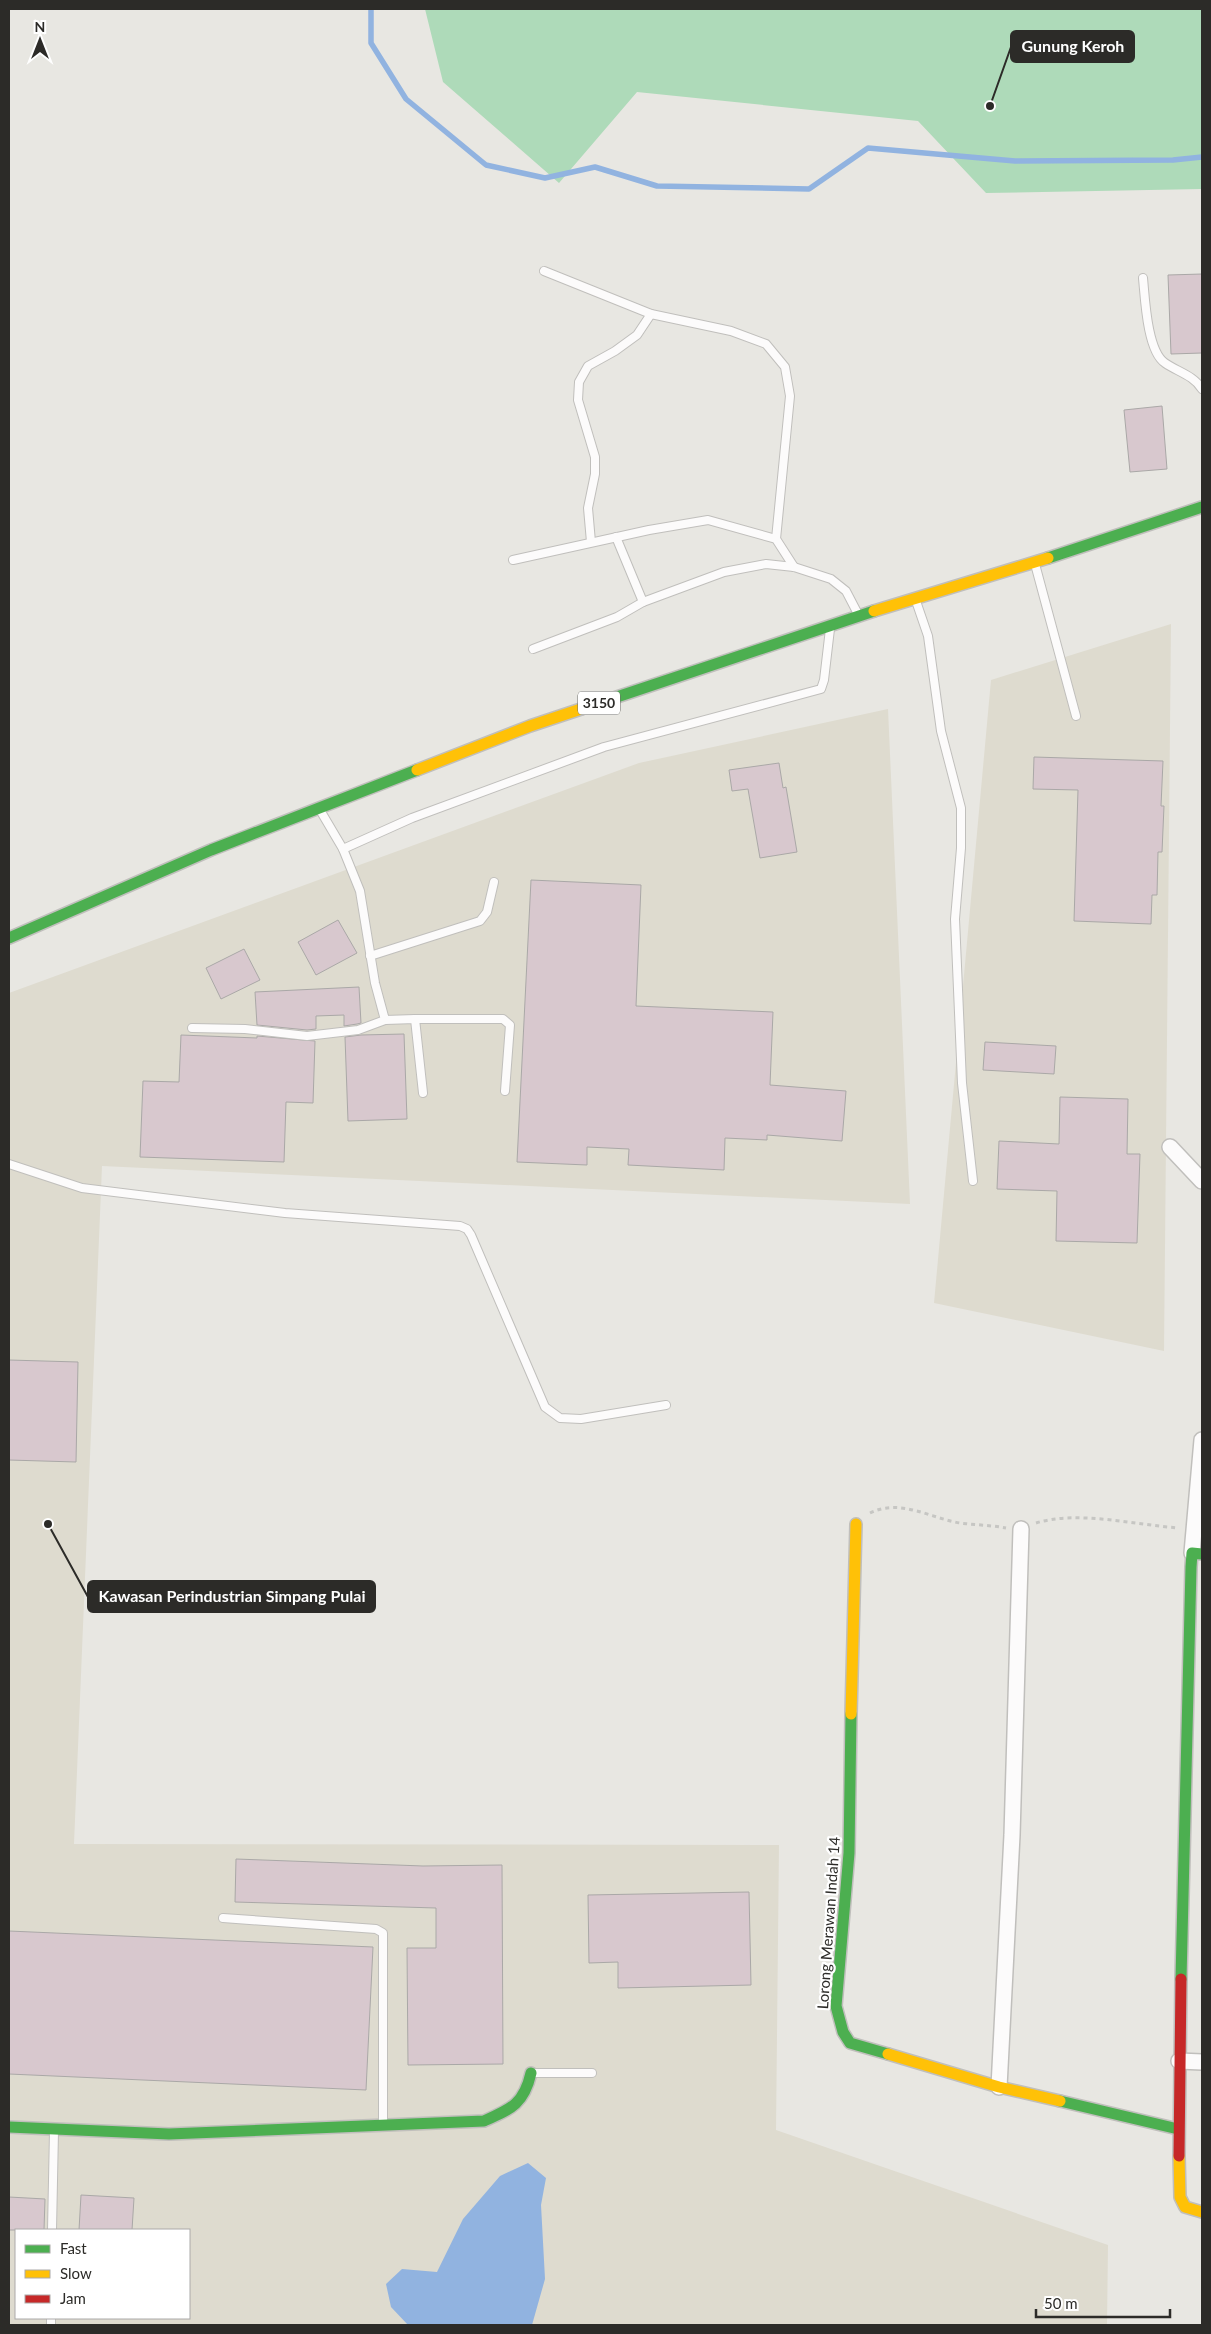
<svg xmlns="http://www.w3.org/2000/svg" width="1211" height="2334" font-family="Lato,sans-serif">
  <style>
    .built { fill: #dedbcf; fill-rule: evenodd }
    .forest { fill: #aedab9 }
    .water { fill: #91b3e0 }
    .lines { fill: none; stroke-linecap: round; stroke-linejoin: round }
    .stream { stroke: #91b3e0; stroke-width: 5.5 }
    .building { fill: #d8c8ce; stroke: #aaa8a7 }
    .lane-casing { stroke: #c0bfbc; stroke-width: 10 }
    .street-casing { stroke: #c0bfbc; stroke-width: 18 }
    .fast-casing { stroke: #c0bfbc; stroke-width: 14 }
    .slow-casing { stroke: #c0bfbc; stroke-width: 14 }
    .jam-casing { stroke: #c0bfbc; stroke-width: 14 }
    .path { stroke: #c6c6c3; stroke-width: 3; stroke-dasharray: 4 4; stroke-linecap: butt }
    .lane { stroke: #fcfbfb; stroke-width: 8 }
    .street { stroke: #fcfbfb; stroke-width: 15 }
    .fast { stroke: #4caf50; stroke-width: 11 }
    .slow { stroke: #ffc107; stroke-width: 11 }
    .jam { stroke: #c62828; stroke-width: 11 }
    .labels { text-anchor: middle; stroke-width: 4.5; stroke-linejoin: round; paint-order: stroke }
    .shield { fill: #fff; stroke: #6b6b68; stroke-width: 1 }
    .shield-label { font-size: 14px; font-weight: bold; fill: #2c2b28 }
    .street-label { font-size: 15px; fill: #2c2b28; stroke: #fff }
    .leader { fill: none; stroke: #2c2b28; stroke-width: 2 }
    .callout-dot { fill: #2c2b28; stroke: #fff; stroke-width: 2 }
    .callout { fill: #2c2b28; stroke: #2c2b28; stroke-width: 2 }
    .callout-label { font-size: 16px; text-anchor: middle; font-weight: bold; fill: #fff }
  </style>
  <rect width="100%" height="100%" fill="#e8e7e2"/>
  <g class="built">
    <path d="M1171 624 1164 1351 934 1303 991 680Z"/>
    <path d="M888 709 910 1204 102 1166 74 1844 779 1845 776 2130 1108 2245 1107 2325H9V993L639 763ZM16 2230H189V2318H16Z"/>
  </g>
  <path class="forest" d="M425 9H1202V189L986 193 918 121 637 92 559 183 443 82Z"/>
  <path class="water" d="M528 2163 546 2178 541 2205 545 2279 532 2325H408L391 2307 386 2284 402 2269 437 2272 463 2219 500 2176Z"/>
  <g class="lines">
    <path class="stream" d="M371 9V43L406 99 486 165 545 178 595 167 657 186 809 189 868 148 1015 161 1173 160 1202 157"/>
  </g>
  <g class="building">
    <path d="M1202 274V353L1171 354 1168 275Z"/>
    <path d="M1162 406 1167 469 1130 472 1124 410Z"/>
    <path d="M1034 757 1163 761 1161 806H1164L1162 852H1158L1157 895H1152L1151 924 1074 921 1078 790 1033 789Z"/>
    <path d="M779 763 783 788 786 787 797 852 760 858 748 789 732 791 729 770Z"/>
    <path d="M531 880 641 885 636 1006 773 1012 770 1085 846 1091 842 1141 767 1135V1140L725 1138 724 1170 628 1165 629 1149 587 1147V1165L517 1162Z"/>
    <path d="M338 920 357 953 316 975 298 942Z"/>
    <path d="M244 949 260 980 221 999 206 968Z"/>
    <path d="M359 987 361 1023 357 1024 344 1026V1015L316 1016V1029L307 1030 257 1025 255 992Z"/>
    <path d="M404 1034 407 1119 348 1121 345 1037 361 1035Z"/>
    <path d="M181 1035 257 1038V1036L315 1041 313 1103 286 1102 284 1162 140 1157 143 1081 179 1082Z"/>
    <path d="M985 1042 1056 1046 1054 1074 983 1070Z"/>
    <path d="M1060 1097 1128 1099 1127 1154H1140L1137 1243 1056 1241 1057 1191 997 1189 999 1141 1059 1144Z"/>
    <path d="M9 1360 78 1362 76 1462 9 1460Z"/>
    <path d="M236 1859 423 1866 502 1865 503 2064 408 2065 407 1948H436V1908L235 1902Z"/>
    <path d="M749 1892 751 1985 618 1988V1962L589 1963 588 1895Z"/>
    <path d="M9 1931 373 1947 366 2090 9 2074Z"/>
    <path d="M81 2195 134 2198 132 2230H79Z"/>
    <path d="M9 2197 45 2199 44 2230H9Z"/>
  </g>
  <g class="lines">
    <g class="lane-casing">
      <g id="lane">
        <path d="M544 271 651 314 731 331 766 344 785 367 790 396 776 539"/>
        <path d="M1143 278C1145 298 1147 351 1165 363 1178 372 1193 375 1202 389"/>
        <path d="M616 537 643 602"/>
        <path d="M591 542 588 508 595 474V457L578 400 579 382 588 366 615 351 637 335 651 314"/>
        <path d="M513 560 649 530 708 520 776 539 794 567"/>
        <path d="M1035 564 1076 716"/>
        <path d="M916 601 928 636 941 731 961 808V848L955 919 962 1083 973 1181"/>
        <path d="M533 649 617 617 643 602 724 572 766 564 794 567 831 579 846 591 858 614"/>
        <path d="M320 810 343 849 360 891 375 983 385 1020 415 1019 423 1093"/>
        <path d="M343 849 412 818 604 747 821 689 824 680 830 629"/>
        <path d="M370 956 480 921 487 912 494 882"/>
        <path d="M415 1019H503L510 1025 505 1091"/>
        <path d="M192 1028 245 1029 307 1036 358 1030 385 1020"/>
        <path d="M9 1164 82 1188 285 1213 460 1226 467 1229 471 1235 545 1407 560 1418 581 1419 666 1405"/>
        <path d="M223 1918 376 1929 383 1933V2124"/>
        <path d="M533 2073H592"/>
        <path d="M52 2230 54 2131"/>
        <path d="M51 2325V2318"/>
      </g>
    </g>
    <g class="street-casing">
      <g id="street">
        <path d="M1170 1147 1202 1181"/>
        <path d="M1192 1553 1202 1440"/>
        <path d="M1179 2061 1202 2062"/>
        <path d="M999 2087 1012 1835 1021 1529"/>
      </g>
    </g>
    <g class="fast-casing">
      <g id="fast">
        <path d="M1048 558 1202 507"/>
        <path d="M581 709 874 611"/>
        <path d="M9 938 211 850 417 770"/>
        <path d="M851 1714 849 1853 836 2006 843 2032 850 2043 888 2054"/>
        <path d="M1181 1979 1191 1567 1192 1553 1202 1554"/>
        <path d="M1060 2101 1178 2129"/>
        <path d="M9 2127 169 2134 484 2121C511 2109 524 2104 531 2073"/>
      </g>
    </g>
    <g class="slow-casing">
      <g id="slow">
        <path d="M874 611 1048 558"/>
        <path d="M417 770 530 726 581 709"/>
        <path d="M851 1714 856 1524"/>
        <path d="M888 2054 999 2087 1060 2101"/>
        <path d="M1179 2156 1180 2197 1185 2207 1202 2212"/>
      </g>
    </g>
    <g class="jam-casing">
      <path id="jam" d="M1179 2156 1181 1979"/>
    </g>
    <g class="path">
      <path d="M870 1513C900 1498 930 1518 960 1523 975 1525 990 1525 1006 1528"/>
      <path d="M1036 1523C1078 1510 1135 1525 1179 1528"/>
    </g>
    <use href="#lane" class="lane"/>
    <use href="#street" class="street"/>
    <use href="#fast" class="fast"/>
    <use href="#slow" class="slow"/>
    <use href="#jam" class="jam"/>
  </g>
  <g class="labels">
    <rect class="shield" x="578" y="691.5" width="42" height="23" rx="4"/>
    <g class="shield-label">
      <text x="599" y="708">3150</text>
    </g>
    <g class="street-label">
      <text transform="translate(829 1923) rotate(-86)" y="5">Lorong Merawan Indah 14</text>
    </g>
  </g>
  <path class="leader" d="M990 106L1011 47M48 1524L88 1597"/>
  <g class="callout-dot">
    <circle cx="990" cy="106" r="5"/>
    <circle cx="48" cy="1524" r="5"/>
  </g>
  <g class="callout">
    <rect x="1011" y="31" width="123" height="31" rx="5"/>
    <rect x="88" y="1581" width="287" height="31" rx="5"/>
  </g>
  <g class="callout-label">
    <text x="1073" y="52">Gunung Keroh</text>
    <text x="232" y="1602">Kawasan Perindustrian Simpang Pulai</text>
  </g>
  <rect width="1211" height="2334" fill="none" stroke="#2c2b28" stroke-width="20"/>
  <rect x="15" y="2229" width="175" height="90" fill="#ffffff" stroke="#abaaa9"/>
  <rect x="25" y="2245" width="25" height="8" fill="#4caf50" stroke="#abaaa9"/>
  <text x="60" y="2254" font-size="15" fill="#2c2b28">Fast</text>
  <rect x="25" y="2270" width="25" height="8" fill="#ffc107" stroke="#abaaa9"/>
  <text x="60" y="2279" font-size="15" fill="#2c2b28">Slow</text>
  <rect x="25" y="2295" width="25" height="8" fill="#c62828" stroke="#abaaa9"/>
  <text x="60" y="2304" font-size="15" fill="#2c2b28">Jam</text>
  <g transform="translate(40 40)" stroke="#ffffff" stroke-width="4" paint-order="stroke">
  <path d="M0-4L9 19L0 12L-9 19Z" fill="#2c2b28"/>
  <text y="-8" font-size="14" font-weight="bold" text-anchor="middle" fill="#2c2b28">N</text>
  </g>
  <path d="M1036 2309v8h134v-8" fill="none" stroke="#2c2b28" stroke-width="2.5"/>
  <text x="1044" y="2309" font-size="15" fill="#2c2b28" stroke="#ffffff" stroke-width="4" paint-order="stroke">50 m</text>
</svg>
